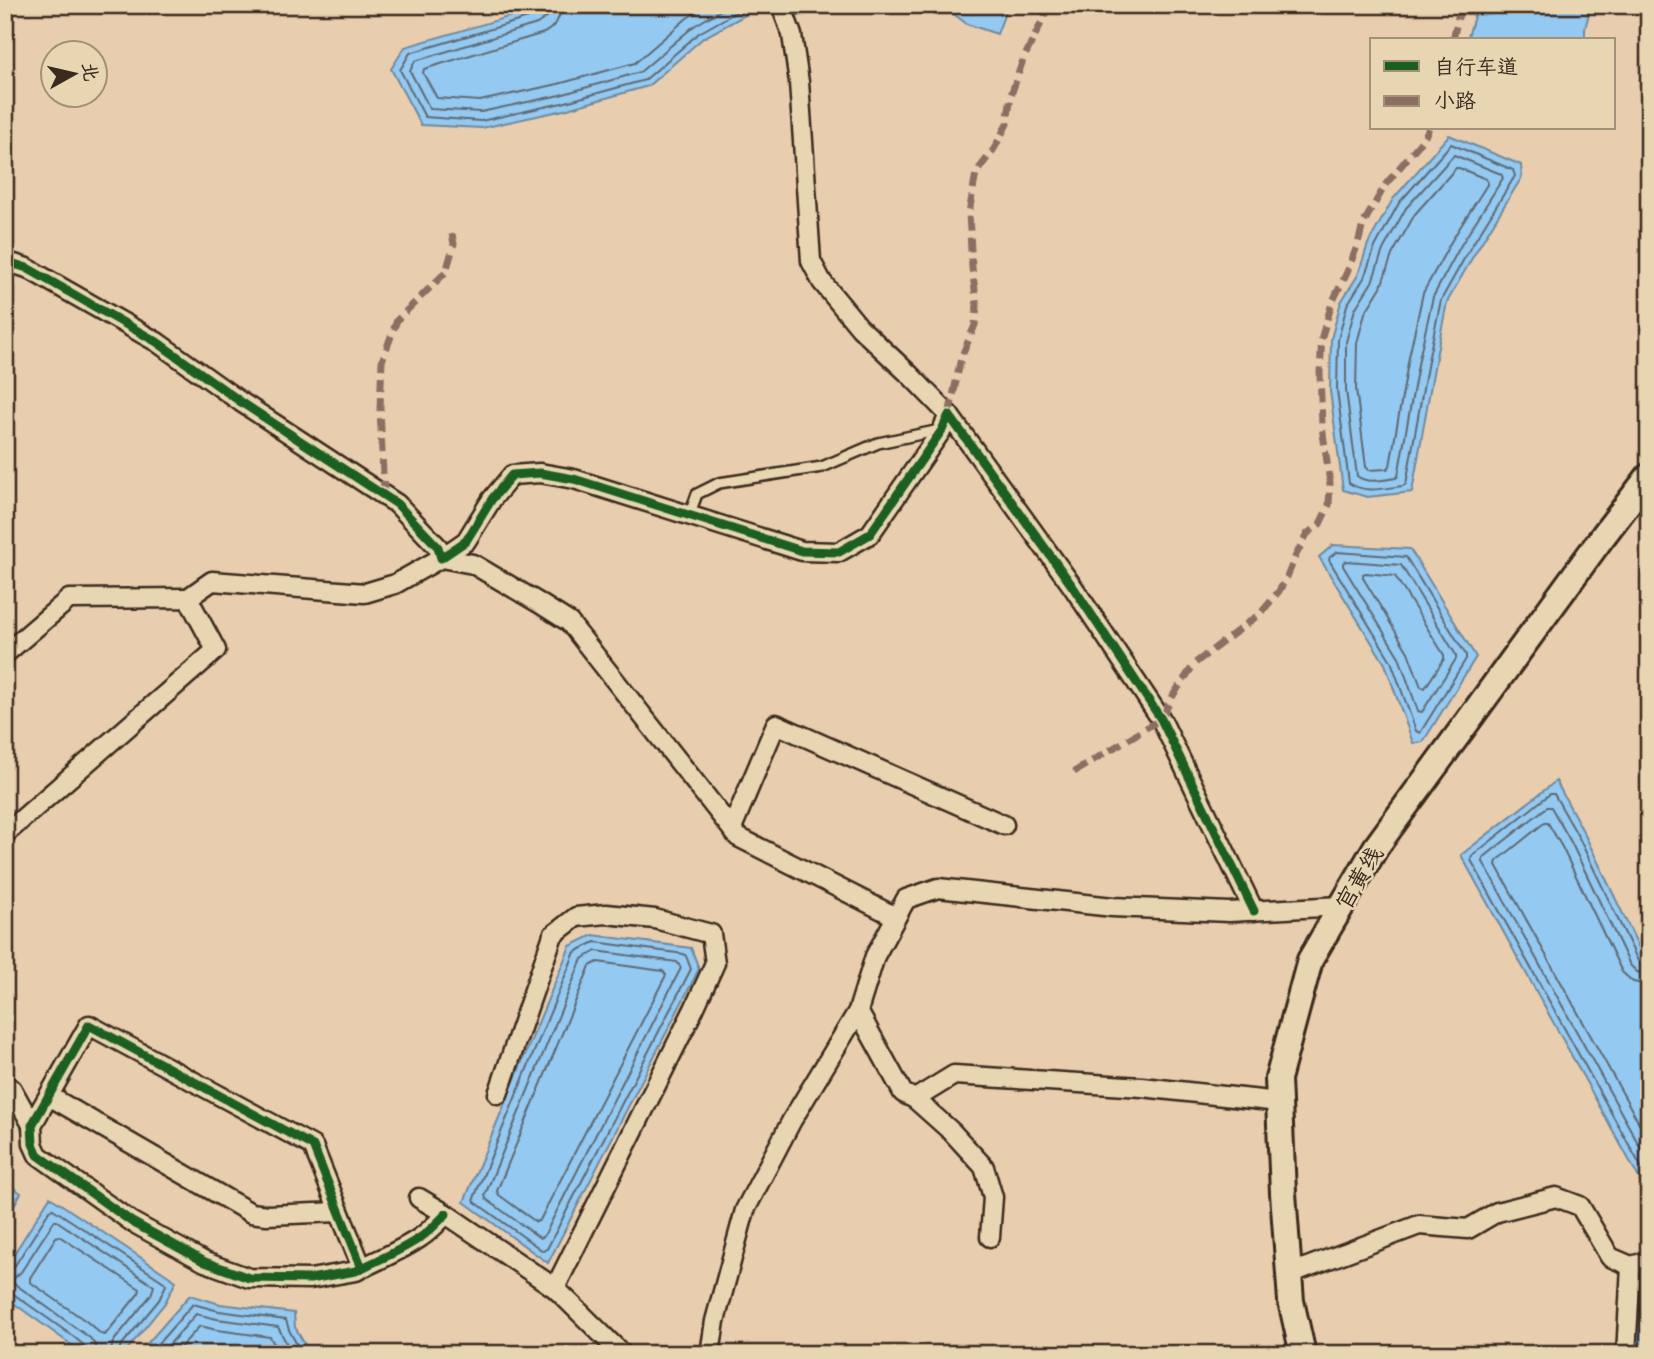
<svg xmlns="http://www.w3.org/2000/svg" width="1654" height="1359" font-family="'Patrick Hand','LXGW WenKai TC',sans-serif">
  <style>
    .water { fill: #94c9f2; stroke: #70899d; stroke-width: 2 }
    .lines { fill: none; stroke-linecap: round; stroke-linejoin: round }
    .shore { stroke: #5f6a73; stroke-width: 2 }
    .lane-casing { stroke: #3b2a1e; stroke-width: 14 }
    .street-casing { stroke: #3b2a1e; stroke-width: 23 }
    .secondary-casing { stroke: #3b2a1e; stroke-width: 30 }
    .lane { stroke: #e8d6b3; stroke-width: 9 }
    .street { stroke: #e8d6b3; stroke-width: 18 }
    .secondary { stroke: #e8d6b3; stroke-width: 24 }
    .quiet { stroke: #8d6e63; stroke-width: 7; stroke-dasharray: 14 7; stroke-linecap: butt }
    .cycleway-casing { stroke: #e8d6b3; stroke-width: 13 }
    .cycleway { stroke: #1b5e20; stroke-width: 9 }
    .labels { text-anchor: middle; stroke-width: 5; stroke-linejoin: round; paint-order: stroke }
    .street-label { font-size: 23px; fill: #3b2a1e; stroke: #e8d6b3 }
  </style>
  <rect width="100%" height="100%" fill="#e8ceaf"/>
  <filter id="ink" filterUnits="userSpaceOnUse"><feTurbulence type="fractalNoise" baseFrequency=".0143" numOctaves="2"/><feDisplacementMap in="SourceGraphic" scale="14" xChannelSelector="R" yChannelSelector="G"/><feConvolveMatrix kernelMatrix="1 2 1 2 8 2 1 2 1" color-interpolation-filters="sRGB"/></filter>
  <g filter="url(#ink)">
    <g class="water">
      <path d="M539 5H749L747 14 703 38 648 86 564 110 482 128 421 125 391 69 405 47 532 10Z"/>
      <path d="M792 5H1008L997 34 967 24 951 12 925 10H828L797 16Z"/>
      <path d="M1480 5H1591L1585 29V40H1467L1476 10Z"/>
      <path d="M1449 135 1521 165 1522 177 1475 253 1447 302 1435 362 1412 492 1367 497 1343 490 1330 391 1331 339 1341 302 1358 275 1368 244 1393 199Z"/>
      <path d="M1333 545 1410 549 1476 657 1423 742 1413 743 1385 664 1319 557Z"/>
      <path d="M1556 781 1585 835 1644 958 1649 960V1196L1461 855Z"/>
      <path d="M593 935 691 948 699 969 548 1263 464 1202 570 946Z"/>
      <path d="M5 1182 21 1193 5 1221Z"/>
      <path d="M50 1197 176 1281 165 1303 127 1350 116 1354H84L5 1297V1268Z"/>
      <path d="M1649 1278V1354H1637L1640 1281Z"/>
      <path d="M190 1295 220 1304 294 1313 295 1327 310 1354H138Z"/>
    </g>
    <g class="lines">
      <g class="shore">
        <path d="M542 5 541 11 535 16 410 53 400 70 425 117 481 121 562 103 645 80 699 33 740 10 741 5"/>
        <path d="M550 5 547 17 537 24 415 61 410 71 430 109 481 112 560 95 640 72 694 26 729 5"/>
        <path d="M561 5C561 18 555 27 544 33L424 69 423 73 437 98 480 101 558 84 635 63 687 18 708 5"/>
        <path d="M1451 144 1513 170 1515 176 1469 250 1441 300 1428 361 1406 484 1403 486C1385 488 1365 494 1349 483L1337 390 1338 340 1347 305 1364 278 1375 247 1399 203Z"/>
        <path d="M1454 155 1501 174 1503 178 1461 245 1433 297 1419 359 1398 476 1396 478C1383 480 1367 484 1357 476L1346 390V342L1355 309 1372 282 1383 250 1406 208Z"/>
        <path d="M1456 168H1459L1486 179 1488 183 1452 240 1423 293 1409 357 1390 466 1387 469 1369 470 1366 467 1356 389 1357 343 1365 313 1381 287 1392 255 1415 214Z"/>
        <path d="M1337 552 1406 557 1466 655V659L1420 733 1416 731 1391 661 1329 560 1330 557Z"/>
        <path d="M1346 561 1401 565 1456 655V659L1422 712 1418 711 1399 657 1343 566V563Z"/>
        <path d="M1366 573 1395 576 1444 655V659L1425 688 1421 687 1408 652 1363 578V574Z"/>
        <path d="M595 942 684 954 686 956 691 969 547 1249 543 1251 475 1202 474 1198 575 952Z"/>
        <path d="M596 951 677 962 681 968 544 1236 540 1238 486 1199 485 1195 582 959Z"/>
        <path d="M598 962 663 971 666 975 540 1220 536 1222 499 1195 497 1191 590 966Z"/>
        <path d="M1649 966 1642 965 1638 961 1579 838 1554 794H1550L1472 856 1471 860 1649 1181"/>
        <path d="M1649 975 1637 972 1630 965 1571 842 1551 807H1547L1483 858V862L1649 1163"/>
        <path d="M1649 985 1633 982 1622 972 1562 847 1548 823H1544L1497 861 1496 865 1649 1141"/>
        <path d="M59 1236 140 1289 139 1293 105 1335 101 1334 86 1321 30 1282V1278L56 1237Z"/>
        <path d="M5 1271 10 1270 14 1267 50 1210 53 1209 164 1282 166 1285 159 1300 120 1347 119 1354"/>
        <path d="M5 1292 12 1293 74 1337 86 1347 88 1354"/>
        <path d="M97 1354 96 1346 90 1338 12 1282 13 1279 21 1272 54 1221H57L154 1286 151 1295 113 1342 110 1354"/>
        <path d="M149 1354 193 1304 219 1311 286 1320 289 1330 302 1354"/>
        <path d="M161 1354 196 1314 217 1319 278 1327 292 1354"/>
        <path d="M174 1354 200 1326 217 1330 270 1337 280 1354"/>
      </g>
      <g class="lane-casing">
        <path id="lane" d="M689 516 697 494 719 483 822 467 878 443 940 430"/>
      </g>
      <g class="street-casing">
        <g id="street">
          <path d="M781 5 792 35 799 82 811 261 822 282 860 328 910 375 949 415"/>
          <path d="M5 261 27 268 157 342 241 402 397 504 438 547 441 558 466 541 492 499 512 475 540 473 574 479 802 551 839 552 870 534 942 430 949 415 1073 587 1161 719 1254 911"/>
          <path d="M188 598 212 581 365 593 395 584 441 558 473 564 539 603 569 622 738 837 896 917"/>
          <path d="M5 654 69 599 188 598 216 650 5 834"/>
          <path d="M732 828 776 724 1004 825"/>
          <path d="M858 1011 903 1093 915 1099 954 1075 1142 1087 1279 1102"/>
          <path d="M5 1085 12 1089 32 1125"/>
          <path d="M498 1094 553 935 576 917 606 914 655 919 711 934 715 963 694 1009 555 1288"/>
          <path d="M49 1096 251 1213 267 1215 339 1212"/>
          <path d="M915 1099 952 1132 984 1167 993 1197 990 1237"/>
          <path d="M419 1198 446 1214 555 1288 622 1354"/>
          <path d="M362 1268 313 1146 89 1025 32 1125 33 1144 38 1155 132 1222 205 1262 249 1278 310 1279 356 1271C377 1260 401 1251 421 1237 430 1231 438 1222 446 1214"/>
          <path d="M1289 1274 1419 1225 1468 1229 1497 1212 1556 1197 1580 1206 1610 1257 1631 1266 1649 1261"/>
          <path d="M710 1354 715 1321 745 1210 792 1120 858 1011 875 956 906 899 938 888 1113 907 1229 912 1341 906"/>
          <path d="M1626 1354 1631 1266"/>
        </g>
      </g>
      <g class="secondary-casing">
        <path id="secondary" d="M1303 1354 1291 1301 1283 1193 1278 1079 1310 960 1376 847 1603 536 1649 476"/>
      </g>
      <use href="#lane" class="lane"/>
      <use href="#street" class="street"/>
      <use href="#secondary" class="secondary"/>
      <g class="quiet">
        <path d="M1453 40 1458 17 1465 5"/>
        <path d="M949 415 961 358 975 325 977 305 972 268 969 213 976 173 994 149 1007 124 1011 95 1023 60 1050 5"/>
        <path d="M384 495 380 408 382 361 397 320 446 272 454 244 452 234"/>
        <path d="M1074 772 1161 719 1174 694 1195 663 1261 613 1279 591 1287 577 1296 555 1307 534 1320 524 1329 505 1330 483 1322 426 1320 372 1322 336 1332 303 1347 272 1358 244 1363 224 1386 184 1424 138 1429 128"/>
      </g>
      <g class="cycleway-casing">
        <g id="cycleway">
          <path d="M5 261 27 268 157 342 241 402 397 504 438 547 441 558 466 541 492 499 512 475 540 473 574 479 802 551 839 552 870 534 942 430 949 415 1073 587 1161 719 1254 911"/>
          <path d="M362 1268 313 1146 89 1025 32 1125 33 1144 38 1155 132 1222 205 1262 249 1278 310 1279 356 1271C377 1260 401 1251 421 1237 430 1231 438 1222 446 1214"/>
        </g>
      </g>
      <use href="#cycleway" class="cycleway"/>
    </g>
  </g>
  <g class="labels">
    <g class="street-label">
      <text transform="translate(1359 878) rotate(-59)" y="8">官黄线</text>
    </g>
  </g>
  <rect width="1654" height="1359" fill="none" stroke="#e8d6b3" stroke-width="28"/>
  <rect x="14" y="14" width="1626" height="1331" fill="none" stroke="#3b2a1e" stroke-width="2.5" filter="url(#ink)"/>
  <rect x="1370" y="38" width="245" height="91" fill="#e8d6b3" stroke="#a39177" stroke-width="2"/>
  <rect x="1384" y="61" width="35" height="10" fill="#1b5e20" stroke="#a39177" stroke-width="2"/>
  <text x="1434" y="74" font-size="21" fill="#3b2a1e">自行车道</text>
  <rect x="1384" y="96" width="35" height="10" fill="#8d6e63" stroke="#a39177" stroke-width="2"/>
  <text x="1434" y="108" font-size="21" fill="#3b2a1e">小路</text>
  <g transform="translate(74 74) rotate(82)"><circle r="33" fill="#e8d6b3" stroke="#a39177" stroke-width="2"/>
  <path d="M0-5L12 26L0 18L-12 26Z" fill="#3b2a1e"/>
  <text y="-10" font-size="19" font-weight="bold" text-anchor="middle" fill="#3b2a1e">北</text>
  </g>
</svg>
